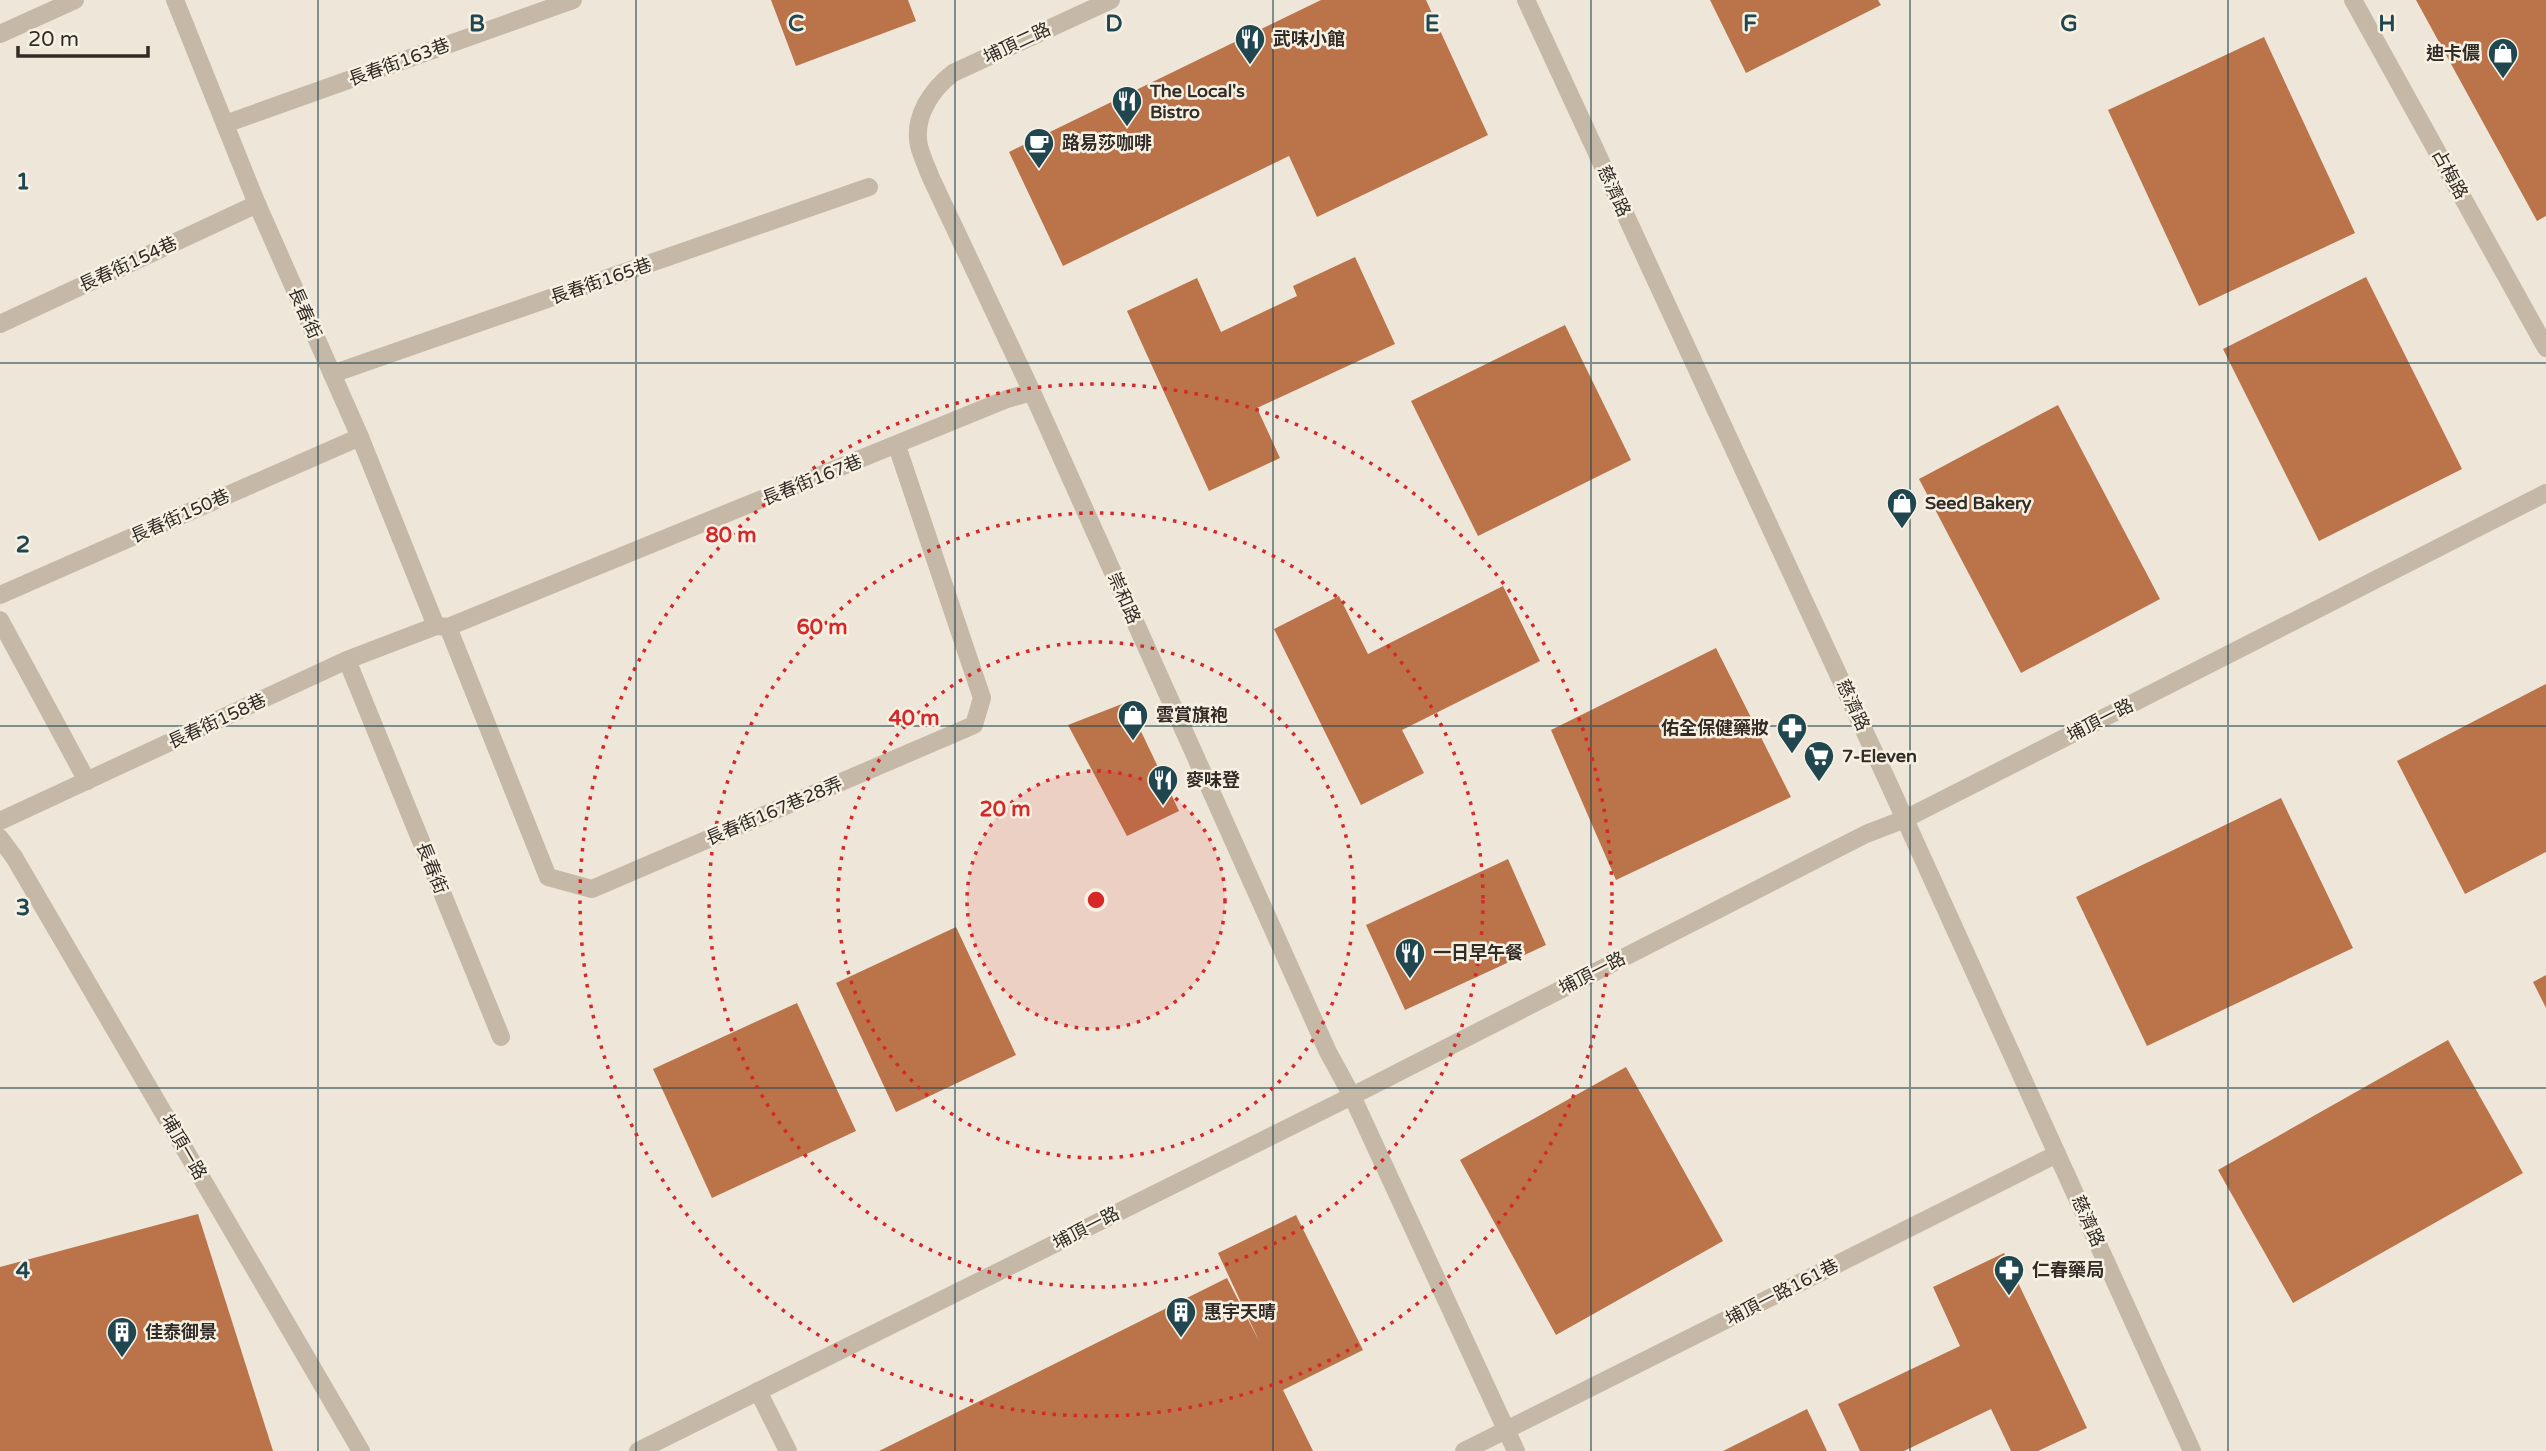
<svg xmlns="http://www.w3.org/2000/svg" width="2546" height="1451" font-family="'Varela Round','Noto Sans TC',sans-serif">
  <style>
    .building { fill: #bb734a }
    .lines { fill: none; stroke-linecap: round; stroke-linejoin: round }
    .service { stroke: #c5b8a6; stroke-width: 18 }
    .minor { stroke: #c5b8a6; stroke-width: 18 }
    .grid { fill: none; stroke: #20464f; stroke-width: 2; stroke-opacity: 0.55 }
    .ring { fill: none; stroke: #d62828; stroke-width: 3.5; stroke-dasharray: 3.5 7 }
    .labels { text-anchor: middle; stroke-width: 5; stroke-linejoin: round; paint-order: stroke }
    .poi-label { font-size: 18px; font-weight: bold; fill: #322b26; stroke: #f7f1e4; text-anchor: start }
    .street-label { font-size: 18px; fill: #322b26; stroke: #f7f1e4 }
    .grid-label { font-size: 23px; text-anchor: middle; font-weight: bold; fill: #20464f; stroke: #f7f1e4; stroke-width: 5; stroke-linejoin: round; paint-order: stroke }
    .centre { fill: #d62828; stroke: #f7f1e4; stroke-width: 3.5 }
    .ring-label { font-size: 21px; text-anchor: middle; font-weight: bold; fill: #d62828; stroke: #f7f1e4; stroke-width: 5; stroke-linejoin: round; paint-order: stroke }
  </style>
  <rect width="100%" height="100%" fill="#eee7d9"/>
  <g class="building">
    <path d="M771 0H908L916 21 796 66Z"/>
    <path d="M1321 0H1426L1488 135 1317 217 1289 156 1063 266 1009 152Z"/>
    <path d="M1710 0H1878L1881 5 1746 73Z"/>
    <path d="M2416 0H2546V216L2537 221Z"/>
    <path d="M2264 37 2355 233 2199 306 2108 110Z"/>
    <path d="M1355 257 1395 344 1257 408 1280 458 1209 491 1127 311 1197 278 1221 332 1297 296 1293 286Z"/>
    <path d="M2366 277 2462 469 2319 541 2223 349Z"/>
    <path d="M1565 325 1631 460 1478 536 1411 401Z"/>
    <path d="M2058 405 2160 599 2021 673 1919 479Z"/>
    <path d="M1503 586 1540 661 1402 730 1424 773 1361 805 1274 629 1339 596 1368 654Z"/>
    <path d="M1716 648 1791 797 1616 880 1551 730Z"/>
    <path d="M2546 684V852L2465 894 2397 761Z"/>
    <path d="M1127 702 1179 811 1127 836 1068 725Z"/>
    <path d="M2281 798 2353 948 2147 1046 2076 897Z"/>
    <path d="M1508 859 1546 945 1405 1010 1366 925Z"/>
    <path d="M956 927 1016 1055 896 1112 836 983Z"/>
    <path d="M2546 975V1008L2533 982Z"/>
    <path d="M797 1003 856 1131 712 1198 653 1069Z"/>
    <path d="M2448 1040 2523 1173 2293 1303 2218 1170Z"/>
    <path d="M1626 1067 1723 1241 1556 1335 1460 1160Z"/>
    <path d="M198 1214 273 1451H0V1267Z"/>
    <path d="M1296 1215 1363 1350 1283 1390 1313 1451H879L1227 1278 1260 1343 1218 1253Z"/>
    <path d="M2004 1253 2087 1428 2038 1451H2011L1991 1409 1904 1451H1860L1838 1404 1960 1346 1933 1287Z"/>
    <path d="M1807 1409 1827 1451H1723Z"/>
  </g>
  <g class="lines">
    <g class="service">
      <path d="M0 34 75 0"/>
      <path d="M225 124 573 0"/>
      <path d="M0 324 257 204"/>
      <path d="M332 374 869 187"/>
      <path d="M0 595 360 437"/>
      <path d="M0 620 87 781"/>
      <path d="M448 627 548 877 592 889 974 725 982 698 897 446"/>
      <path d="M347 660 501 1037"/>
      <path d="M0 821 347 660 436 626 448 627 1007 399 1032 392"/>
      <path d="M0 838 14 857"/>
      <path d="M1352 1096 1516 1451"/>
      <path d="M758 1391 788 1451"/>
      <path d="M1464 1451 2057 1154"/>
    </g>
    <g class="minor">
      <path d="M175 0 257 204 360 437 436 626"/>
      <path d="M1111 0 953 73C931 90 913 117 919 146 922 157 927 168 931 178L1032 392 1328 1052 1352 1096"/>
      <path d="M1526 0 1888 782 2192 1451"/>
      <path d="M2353 0 2546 348"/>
      <path d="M14 857 361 1451"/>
      <path d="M638 1451 1352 1096 1866 834 1905 819 2546 493"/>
    </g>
  </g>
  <path class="grid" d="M318 0V1451M636 0V1451M955 0V1451M1273 0V1451M1591 0V1451M1910 0V1451M2228 0V1451M0 363H2546M0 726H2546M0 1088H2546"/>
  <circle cx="1096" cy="900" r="129" fill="#d62828" fill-opacity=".12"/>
  <g class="ring">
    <circle cx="1096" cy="900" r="129"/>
    <circle cx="1096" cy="900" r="258"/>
    <circle cx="1096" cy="900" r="387"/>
    <circle cx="1096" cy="900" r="516"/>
  </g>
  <defs>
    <g id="restaurant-pin" transform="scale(1.575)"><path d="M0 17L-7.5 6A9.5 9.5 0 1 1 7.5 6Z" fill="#20464f" stroke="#f7f1e4"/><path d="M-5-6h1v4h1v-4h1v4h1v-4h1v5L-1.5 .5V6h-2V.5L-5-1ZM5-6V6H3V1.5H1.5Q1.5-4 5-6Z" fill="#fff"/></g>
    <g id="shop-pin" transform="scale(1.575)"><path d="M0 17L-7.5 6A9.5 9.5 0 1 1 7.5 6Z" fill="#20464f" stroke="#f7f1e4"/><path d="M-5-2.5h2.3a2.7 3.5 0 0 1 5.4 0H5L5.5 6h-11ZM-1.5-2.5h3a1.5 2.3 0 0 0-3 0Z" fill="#fff"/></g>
    <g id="cafe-pin" transform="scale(1.575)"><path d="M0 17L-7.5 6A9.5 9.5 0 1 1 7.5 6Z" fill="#20464f" stroke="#f7f1e4"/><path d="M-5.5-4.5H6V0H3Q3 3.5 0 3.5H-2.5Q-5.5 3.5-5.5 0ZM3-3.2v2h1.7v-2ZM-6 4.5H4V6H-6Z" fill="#fff"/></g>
    <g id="pharmacy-pin" transform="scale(1.575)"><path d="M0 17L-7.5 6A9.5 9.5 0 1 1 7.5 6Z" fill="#20464f" stroke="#f7f1e4"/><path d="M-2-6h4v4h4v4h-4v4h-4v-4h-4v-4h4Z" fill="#fff"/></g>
    <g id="supermarket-pin" transform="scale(1.575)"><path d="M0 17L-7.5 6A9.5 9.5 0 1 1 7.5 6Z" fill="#20464f" stroke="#f7f1e4"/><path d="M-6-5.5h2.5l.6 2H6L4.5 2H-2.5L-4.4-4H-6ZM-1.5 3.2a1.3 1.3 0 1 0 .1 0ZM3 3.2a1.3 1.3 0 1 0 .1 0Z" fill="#fff"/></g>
    <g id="building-pin" transform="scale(1.575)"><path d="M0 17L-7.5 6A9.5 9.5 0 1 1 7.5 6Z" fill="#20464f" stroke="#f7f1e4"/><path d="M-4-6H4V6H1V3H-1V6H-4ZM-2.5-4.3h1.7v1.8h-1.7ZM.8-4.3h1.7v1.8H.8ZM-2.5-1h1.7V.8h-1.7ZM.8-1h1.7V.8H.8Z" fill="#fff"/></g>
  </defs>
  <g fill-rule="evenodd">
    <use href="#restaurant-pin" x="1250" y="39"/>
    <use href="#shop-pin" x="2503" y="53"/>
    <use href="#restaurant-pin" x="1127" y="101"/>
    <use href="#cafe-pin" x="1039" y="143"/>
    <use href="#shop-pin" x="1902" y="503"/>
    <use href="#shop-pin" x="1133" y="715"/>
    <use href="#pharmacy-pin" x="1792" y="728"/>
    <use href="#supermarket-pin" x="1819" y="756"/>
    <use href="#restaurant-pin" x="1163" y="780"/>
    <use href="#restaurant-pin" x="1410" y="953"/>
    <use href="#pharmacy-pin" x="2009" y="1270"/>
    <use href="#building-pin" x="1181" y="1312"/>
    <use href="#building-pin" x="122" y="1332"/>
  </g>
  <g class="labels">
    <g class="poi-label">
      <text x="1273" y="45">武味小館</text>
      <text x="2480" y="59" text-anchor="end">迪卡儂</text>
      <text x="1150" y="97">The Local's<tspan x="1150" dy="21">Bistro</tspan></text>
      <text x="1062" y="149">路易莎咖啡</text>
      <text x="1925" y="509">Seed Bakery</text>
      <text x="1156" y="721">雲賞旗袍</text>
      <text x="1769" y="734" text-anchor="end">佑全保健藥妝</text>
      <text x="1842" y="762">7-Eleven</text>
      <text x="1186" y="786">麥味登</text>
      <text x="1433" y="959">一日早午餐</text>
      <text x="2032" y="1276">仁春藥局</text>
      <text x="1204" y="1318">惠宇天晴</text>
      <text x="145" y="1338">佳泰御景</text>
    </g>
    <g class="street-label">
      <text transform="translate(1017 43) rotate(-25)" y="6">埔頂二路</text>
      <text transform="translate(399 62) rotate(-20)" y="6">長春街163巷</text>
      <text transform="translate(2450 174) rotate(61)" y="6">占梅路</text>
      <text transform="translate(1614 191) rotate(65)" y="6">慈濟路</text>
      <text transform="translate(128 264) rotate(-25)" y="6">長春街154巷</text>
      <text transform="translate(601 281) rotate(-19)" y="6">長春街165巷</text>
      <text transform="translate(305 313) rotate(66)" y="6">長春街</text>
      <text transform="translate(812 480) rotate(-22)" y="6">長春街167巷</text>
      <text transform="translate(180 516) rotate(-24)" y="6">長春街150巷</text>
      <text transform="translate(1124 598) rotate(66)" y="6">崇和路</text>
      <text transform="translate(1853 705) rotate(65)" y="6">慈濟路</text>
      <text transform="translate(2100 720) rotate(-27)" y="6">埔頂一路</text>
      <text transform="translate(217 721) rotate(-25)" y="6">長春街158巷</text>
      <text transform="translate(774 811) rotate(-23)" y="6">長春街167巷28弄</text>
      <text transform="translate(432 868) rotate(68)" y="6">長春街</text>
      <text transform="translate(1592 973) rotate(-27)" y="6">埔頂一路</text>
      <text transform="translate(184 1147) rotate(60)" y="6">埔頂一路</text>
      <text transform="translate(2088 1221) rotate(66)" y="6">慈濟路</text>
      <text transform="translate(1086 1228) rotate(-27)" y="6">埔頂一路</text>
      <text transform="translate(1782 1292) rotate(-27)" y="6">埔頂一路161巷</text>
    </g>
  </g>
  <g class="grid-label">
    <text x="477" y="31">B</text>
    <text x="796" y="31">C</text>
    <text x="1114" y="31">D</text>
    <text x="1432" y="31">E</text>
    <text x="1750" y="31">F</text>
    <text x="2069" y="31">G</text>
    <text x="2387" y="31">H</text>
    <text x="23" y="189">1</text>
    <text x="23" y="552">2</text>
    <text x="23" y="915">3</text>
    <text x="23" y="1278">4</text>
  </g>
  <circle cx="1096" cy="900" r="10" class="centre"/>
  <g class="ring-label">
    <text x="731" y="542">80 m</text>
    <text x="822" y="634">60 m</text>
    <text x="914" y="725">40 m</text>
    <text x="1005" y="816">20 m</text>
  </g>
  <path d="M18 46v10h130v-10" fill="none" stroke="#322b26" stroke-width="3.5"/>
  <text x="28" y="46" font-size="21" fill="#322b26" stroke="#f7f1e4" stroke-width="5" paint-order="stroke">20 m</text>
</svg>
